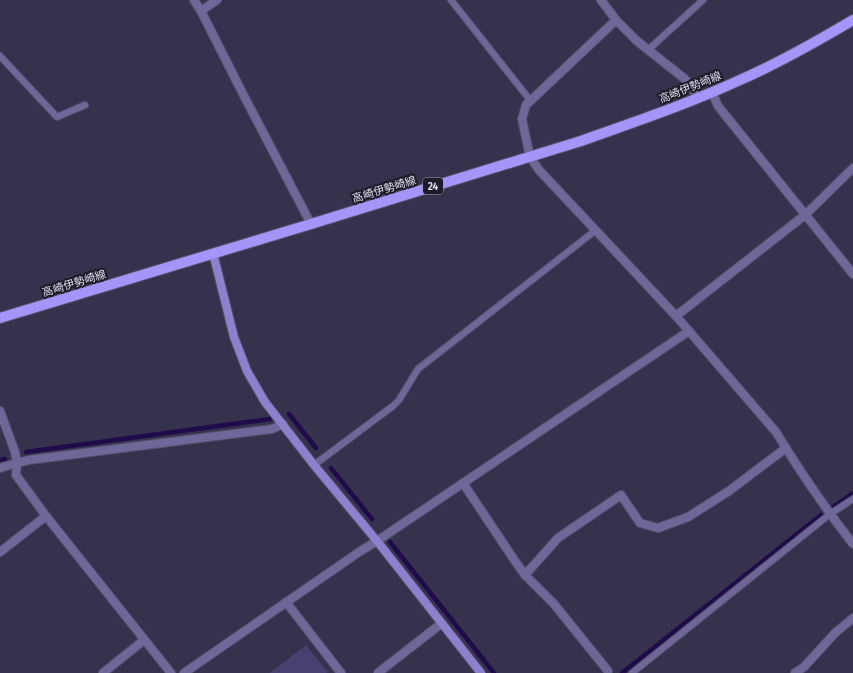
<svg xmlns="http://www.w3.org/2000/svg" width="853" height="673" font-family="'Fira Sans','Noto Sans JP',sans-serif">
  <style>
    .green { fill: #484170 }
    .lines { fill: none; stroke-linecap: round; stroke-linejoin: round }
    .stream { stroke: #1f0b4a; stroke-width: 4.5 }
    .lane-casing { stroke: #54506b; stroke-width: 8 }
    .street-casing { stroke: #54506b; stroke-width: 10 }
    .secondary-casing { stroke: #54506b; stroke-width: 10 }
    .primary-casing { stroke: #54506b; stroke-width: 12 }
    .lane { stroke: #6e6798; stroke-width: 6 }
    .street { stroke: #6e6798; stroke-width: 8 }
    .secondary { stroke: #8d81ce; stroke-width: 8 }
    .primary { stroke: #a495f8; stroke-width: 10 }
    .labels { text-anchor: middle; stroke-width: 4; stroke-linejoin: round; paint-order: stroke }
    .shield { fill: #1e1c29; stroke: #a3a2b2; stroke-width: 1 }
    .shield-label { font-size: 10px; font-weight: bold; fill: #dcdbed }
    .street-label { font-size: 11px; fill: #dcdbed; stroke: #1e1c29 }
  </style>
  <rect width="100%" height="100%" fill="#36324e"/>
  <path class="green" d="M306 645 328 672 326 673H270Z"/>
  <g class="lines">
    <g class="stream">
      <path d="M289 414 316 448"/>
      <path d="M26 452 270 419"/>
      <path d="M0 460 5 459"/>
      <path d="M331 468 372 519"/>
      <path d="M833 507 853 493"/>
      <path d="M390 542 494 673"/>
      <path d="M622 673 821 515"/>
    </g>
    <g class="lane-casing">
      <g id="lane">
        <path d="M451 0 530 100"/>
        <path d="M649 49 703 0"/>
        <path d="M0 56 57 117 85 105"/>
        <path d="M314 465 393 406 399 400 418 369 596 230"/>
        <path d="M632 673 830 514 853 499"/>
      </g>
    </g>
    <g class="street-casing">
      <g id="street">
        <path d="M194 0 201 11 245 98 311 224"/>
        <path d="M601 0 616 20 637 41 685 79 691 86 698 98"/>
        <path d="M201 11 217 0"/>
        <path d="M616 20 526 105 522 119 530 157 539 170 676 316 776 432C799 470 825 508 853 544"/>
        <path d="M712 92 718 106 853 274"/>
        <path d="M676 316 805 215 853 168"/>
        <path d="M0 411 15 452 17 463 16 475 46 516 171 673"/>
        <path d="M0 468 17 463 29 460 272 429 283 424"/>
        <path d="M463 483 515 561 525 575 554 604 608 671"/>
        <path d="M0 552 46 516"/>
        <path d="M525 575 558 538 621 495 640 523 658 528 688 517 729 491 786 448"/>
        <path d="M286 602 341 673"/>
        <path d="M103 673 144 640"/>
        <path d="M184 673 359 552 377 541 689 331"/>
        <path d="M378 673 442 623"/>
        <path d="M795 673 804 667 835 633 853 618"/>
      </g>
    </g>
    <g class="secondary-casing">
      <path id="secondary" d="M213 253 234 337 247 371 265 402 314 465 377 541 481 673"/>
    </g>
    <g class="primary-casing">
      <path id="primary" d="M0 318 311 224 581 141C634 122 688 104 740 80 779 63 816 42 853 20"/>
    </g>
    <use href="#lane" class="lane"/>
    <use href="#street" class="street"/>
    <use href="#secondary" class="secondary"/>
    <use href="#primary" class="primary"/>
  </g>
  <g class="labels">
    <rect class="shield" x="423" y="178" width="20" height="16" rx="3"/>
    <g class="shield-label">
      <text x="433" y="190">24</text>
    </g>
    <g class="street-label">
      <text transform="translate(690 87) rotate(-22)" y="4">高崎伊勢崎線</text>
      <text transform="translate(384 189) rotate(-17)" y="4">高崎伊勢崎線</text>
      <text transform="translate(74 283) rotate(-17)" y="4">高崎伊勢崎線</text>
    </g>
  </g>
</svg>
